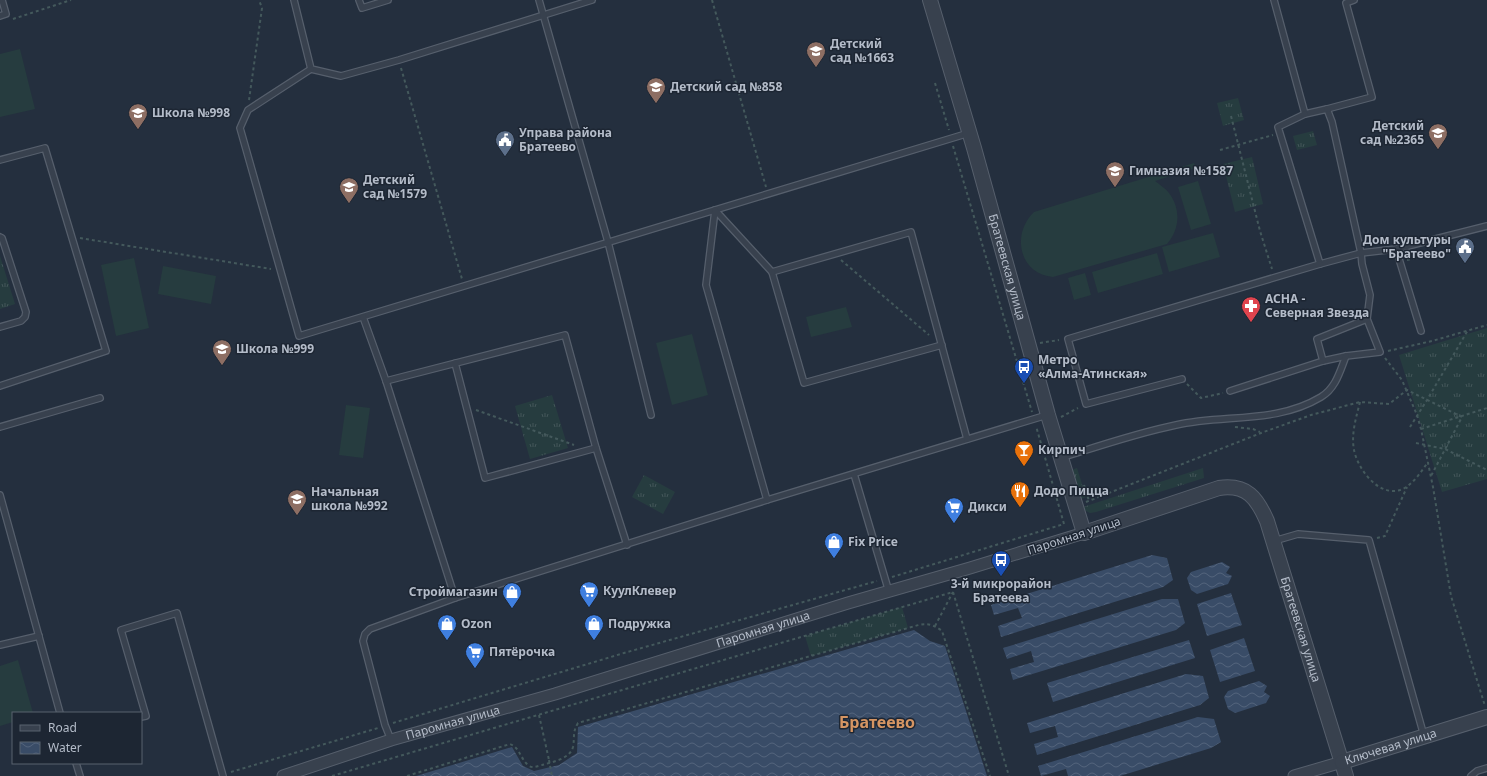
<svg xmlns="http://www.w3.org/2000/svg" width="1487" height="776" font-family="'Noto Sans',sans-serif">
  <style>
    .grass { fill: url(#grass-tufts) }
    .garden { fill: #263c3f }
    .water { fill: url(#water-waves) }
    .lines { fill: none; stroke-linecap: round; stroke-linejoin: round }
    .service-casing { stroke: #565f6c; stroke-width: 8 }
    .minor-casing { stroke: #565f6c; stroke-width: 13 }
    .tertiary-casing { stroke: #565f6c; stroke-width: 16 }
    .path { stroke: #44595c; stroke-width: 2; stroke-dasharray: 3 3; stroke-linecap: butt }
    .service { stroke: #38414e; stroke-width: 5.5 }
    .minor { stroke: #38414e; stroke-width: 11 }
    .tertiary { stroke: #38414e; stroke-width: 14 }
    .path-bridge { stroke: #44595c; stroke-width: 2; stroke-dasharray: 3 3; stroke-linecap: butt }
    .labels { text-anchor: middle; stroke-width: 3; stroke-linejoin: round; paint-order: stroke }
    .poi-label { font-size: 12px; font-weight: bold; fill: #b4bcc9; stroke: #1d2633; text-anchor: start }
    .street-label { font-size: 12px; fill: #b4bcc9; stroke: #1d2633 }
    .district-label { font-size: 16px; font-weight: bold; fill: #d59563; stroke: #1d2633 }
  </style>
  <defs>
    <pattern id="grass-tufts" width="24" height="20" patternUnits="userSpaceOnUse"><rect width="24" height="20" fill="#263c3f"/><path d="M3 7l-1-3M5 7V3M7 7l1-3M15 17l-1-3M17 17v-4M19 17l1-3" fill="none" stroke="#435659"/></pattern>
    <pattern id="water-waves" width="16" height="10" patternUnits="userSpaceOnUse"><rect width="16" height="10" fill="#394c67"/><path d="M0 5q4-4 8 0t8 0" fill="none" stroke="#53647b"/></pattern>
  </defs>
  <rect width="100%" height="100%" fill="#242f3e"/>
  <g class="grass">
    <path d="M1238 98 1244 120 1223 126 1217 103Z"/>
    <path d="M1313 131 1317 145 1297 150 1293 136Z"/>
    <path d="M1252 157 1263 204 1235 212 1223 164Z"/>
    <path d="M0 256 15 304 0 309Z"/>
    <path d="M1487 328V479L1442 492 1399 355Z"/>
    <path d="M552 395 568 448 530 459 515 406Z"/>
    <path d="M1077 468 1086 497 1079 500 1069 471Z"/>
    <path d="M1203 468 1204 478 1096 512 1090 513 1080 508Z"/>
    <path d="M644 475 675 492 663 514 632 497Z"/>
    <path d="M902 607 908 628 811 656 805 636Z"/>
  </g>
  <g class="garden">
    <path d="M20 49 35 109 0 117V54Z"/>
    <path d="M1194 163 1196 168 1155 181C1160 185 1165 188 1169 193 1181 209 1180 229 1167 244L1053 277C1019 274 1011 234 1034 212Z"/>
    <path d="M1198 181 1211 224 1191 230 1178 187Z"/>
    <path d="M1213 233 1220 257 1169 272 1162 247Z"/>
    <path d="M1157 253 1163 274 1098 293 1092 272Z"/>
    <path d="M134 258 149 328 116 336 101 265Z"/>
    <path d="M163 266 216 276 211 304 158 294Z"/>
    <path d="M1085 273 1091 295 1074 300 1068 278Z"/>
    <path d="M846 307 852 327 811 337 806 317Z"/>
    <path d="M692 334 708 395 672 405 656 343Z"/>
    <path d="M346 405 370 408 363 458 339 455Z"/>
    <path d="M18 660 33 713H13V722L0 726V666Z"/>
  </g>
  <g class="water">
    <path d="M1152 555 1167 558 1173 580 1163 587 1001 637 998 626 1022 618 1018 608 994 615 991 605Z"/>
    <path d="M1222 562 1230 567 1226 573 1232 576 1228 584 1197 594 1191 590 1187 578 1191 572Z"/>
    <path d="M1231 593 1242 625 1207 636 1197 604Z"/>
    <path d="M1162 599H1178L1185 623 1176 630 1013 680 1010 669 1034 662 1031 651 1007 659 1003 648Z"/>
    <path d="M914 630 930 641 945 646 987 776H416L512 747 523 766 534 771 559 765 577 753 578 727Z"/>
    <path d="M1244 638 1255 671 1220 682 1210 650Z"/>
    <path d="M1189 640 1195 658 1053 702 1047 683Z"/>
    <path d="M1186 674 1203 676 1209 698 1200 705 1037 755 1034 744 1058 737 1055 726 1030 733 1027 723Z"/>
    <path d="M1259 681 1267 686 1264 692 1270 696 1266 703 1235 713 1228 709 1224 697 1228 691Z"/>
    <path d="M1198 717 1214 719 1221 742 1211 748 1120 776H1068L1066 769 1041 776 1038 766Z"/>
  </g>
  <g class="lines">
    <g class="service-casing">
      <g id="service">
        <path d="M294 0 311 69 341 76 399 60 592 0"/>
        <path d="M359 0 362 8 388 0"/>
        <path d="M539 0 608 242 651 415"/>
        <path d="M1274 0 1305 114 1327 109 1332 122 1361 253 1362 264 1370 295 1367 319 1380 352 1346 356 1323 361"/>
        <path d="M0 16 6 14 2 0"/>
        <path d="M311 69 248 110 240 128 299 336 969 133"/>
        <path d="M1327 109 1372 97 1346 3 1354 0"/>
        <path d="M1305 114 1278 127 1320 264 1361 253 1396 249 1487 226"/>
        <path d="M0 160 45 148 106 351 0 386"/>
        <path d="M0 237 2 238 26 312 25 317 21 321 0 327"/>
        <path d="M1396 249 1421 331"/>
        <path d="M363 317 386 381 455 598 767 500 1047 415"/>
        <path d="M942 345 804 383 772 272 911 232 967 439"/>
        <path d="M1182 379 1086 404 1068 339 1320 264"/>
        <path d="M386 381 565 335 596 448 485 478 455 363"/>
        <path d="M1230 391 1323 361 1317 339 1367 319"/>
        <path d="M0 427 100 398"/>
        <path d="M596 448 627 545"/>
        <path d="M1061 458C1099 446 1137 433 1176 425 1225 414 1276 424 1321 397 1336 388 1340 371 1346 356"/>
        <path d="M854 474 889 592"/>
        <path d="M0 495 60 713"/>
        <path d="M767 500 706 285 715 210 772 272"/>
        <path d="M1274 541 1298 534 1369 540 1424 736"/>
        <path d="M0 645 39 636"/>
        <path d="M141 717 146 716 121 630 177 613 223 776"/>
        <path d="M391 740 385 725 363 641 365 634 370 629 455 598"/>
        <path d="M76 763 80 776"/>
        <path d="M1471 776 1477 771 1487 768"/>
      </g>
    </g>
    <g class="minor-casing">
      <g id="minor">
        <path id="s1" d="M283 776 391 740 555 694 848 603 970 568 1084 533"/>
        <path d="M1294 776 1342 762"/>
      </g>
    </g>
    <g class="tertiary-casing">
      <g id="tertiary">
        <path id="s2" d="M930 0 974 148 1048 415 1084 533 1219 488C1247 484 1257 498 1267 521L1346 776"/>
        <path id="s3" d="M1342 762 1487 717"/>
      </g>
    </g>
    <g class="path">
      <path d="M712 0 766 187"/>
      <path d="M13 19 71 0"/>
      <path d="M401 68 462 279"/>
      <path d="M935 83 949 130"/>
      <path d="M249 100 262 8 259 0"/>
      <path d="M1231 116 1260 231 1272 269"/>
      <path d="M953 146 1032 412"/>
      <path d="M1220 150 1273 135"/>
      <path d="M80 238 271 269"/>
      <path d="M841 260 929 335"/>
      <path d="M1407 260 1426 255"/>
      <path d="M1040 343 1059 340"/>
      <path d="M1388 351 1432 341 1487 325"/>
      <path d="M1385 358 1402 380 1417 415 1421 429 1433 487 1451 596 1485 706"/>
      <path d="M1187 384 1201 398 1223 393"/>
      <path d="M1360 402C1356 418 1351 434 1354 450 1358 470 1380 499 1403 489 1414 483 1421 472 1428 462"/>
      <path d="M476 410 574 445"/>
      <path d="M1061 417 1078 408"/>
      <path d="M1235 427 1253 429 1260 432"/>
      <path d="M1410 427 1427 400 1468 330"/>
      <path d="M1421 429 1487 408"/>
      <path d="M1416 443 1445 449 1487 470"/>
      <path d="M1084 485 1089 501"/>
      <path d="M1086 502 1261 433 1311 415 1360 402 1389 404 1407 390 1462 417 1431 476"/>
      <path d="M1377 538 1385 536 1407 487"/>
      <path d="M892 577 1064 524 1036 426"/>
      <path d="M953 592 1009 776"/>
      <path d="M935 626 953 592"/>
      <path d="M539 715 549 760"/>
      <path d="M393 723 624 653 877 581"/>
      <path d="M231 772 378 728"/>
      <path d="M332 776 953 592"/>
      <path d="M407 776 510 744C520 748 520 758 528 765 532 769 537 766 542 765 552 762 570 759 573 747 575 737 572 733 578 723L908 628C922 624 929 621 942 631L990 776"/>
    </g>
    <use href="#service" class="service"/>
    <use href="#minor" class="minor"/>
    <use href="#tertiary" class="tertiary"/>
    <path class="path-bridge" d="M549 760 552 776"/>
  </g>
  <defs>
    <g id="school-pin" transform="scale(1)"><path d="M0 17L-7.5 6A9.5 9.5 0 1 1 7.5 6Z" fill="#8d6e63" stroke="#1d2633"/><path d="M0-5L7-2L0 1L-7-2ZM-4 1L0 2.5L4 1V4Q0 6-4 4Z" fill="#fff"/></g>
    <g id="civic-pin" transform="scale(1)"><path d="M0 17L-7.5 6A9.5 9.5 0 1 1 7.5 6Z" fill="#5c6f8a" stroke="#1d2633"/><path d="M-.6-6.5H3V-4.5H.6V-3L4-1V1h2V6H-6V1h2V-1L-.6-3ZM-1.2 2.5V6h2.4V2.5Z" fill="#fff"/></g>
    <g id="pharmacy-pin" transform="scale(1)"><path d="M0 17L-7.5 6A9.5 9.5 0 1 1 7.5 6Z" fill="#e0444e" stroke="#1d2633"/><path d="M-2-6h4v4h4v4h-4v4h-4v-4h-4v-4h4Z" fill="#fff"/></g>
    <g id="bus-pin" transform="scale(1)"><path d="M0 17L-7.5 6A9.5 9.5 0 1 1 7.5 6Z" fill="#1a4fb4" stroke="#1d2633"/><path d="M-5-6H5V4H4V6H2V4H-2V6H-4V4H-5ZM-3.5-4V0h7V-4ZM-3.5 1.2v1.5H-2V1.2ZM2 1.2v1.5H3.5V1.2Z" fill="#fff"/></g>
    <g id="bar-pin" transform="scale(1)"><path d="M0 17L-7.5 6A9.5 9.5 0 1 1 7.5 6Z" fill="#e8710a" stroke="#1d2633"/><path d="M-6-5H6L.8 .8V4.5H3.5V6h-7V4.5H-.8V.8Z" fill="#fff"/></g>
    <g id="restaurant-pin" transform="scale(1)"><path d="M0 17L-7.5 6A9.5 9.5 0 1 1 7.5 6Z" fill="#e8710a" stroke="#1d2633"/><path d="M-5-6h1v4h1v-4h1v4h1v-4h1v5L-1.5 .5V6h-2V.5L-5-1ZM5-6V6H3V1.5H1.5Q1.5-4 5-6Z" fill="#fff"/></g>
    <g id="supermarket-pin" transform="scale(1)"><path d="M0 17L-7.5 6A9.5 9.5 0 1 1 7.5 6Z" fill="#3f7fe0" stroke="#1d2633"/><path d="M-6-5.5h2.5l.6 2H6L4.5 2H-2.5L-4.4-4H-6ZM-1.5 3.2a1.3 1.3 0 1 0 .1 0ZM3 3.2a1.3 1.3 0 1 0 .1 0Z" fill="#fff"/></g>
    <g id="shop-pin" transform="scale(1)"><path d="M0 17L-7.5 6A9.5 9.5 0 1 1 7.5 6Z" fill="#3f7fe0" stroke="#1d2633"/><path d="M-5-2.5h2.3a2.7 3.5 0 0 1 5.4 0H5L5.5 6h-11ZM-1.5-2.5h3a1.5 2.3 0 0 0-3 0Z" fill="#fff"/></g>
  </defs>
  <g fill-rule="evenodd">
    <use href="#school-pin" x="816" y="51"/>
    <use href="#school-pin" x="656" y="87"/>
    <use href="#school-pin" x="138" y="113"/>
    <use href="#school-pin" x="1438" y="133"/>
    <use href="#civic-pin" x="505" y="140"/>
    <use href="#school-pin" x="1115" y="171"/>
    <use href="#school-pin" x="349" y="187"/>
    <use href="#civic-pin" x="1465" y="247"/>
    <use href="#pharmacy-pin" x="1251" y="306"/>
    <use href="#school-pin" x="222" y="349"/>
    <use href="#bus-pin" x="1024" y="367"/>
    <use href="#bar-pin" x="1024" y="450"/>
    <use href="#restaurant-pin" x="1020" y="491"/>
    <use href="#school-pin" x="297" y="499"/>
    <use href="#supermarket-pin" x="954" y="507"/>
    <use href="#shop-pin" x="834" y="542"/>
    <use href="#bus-pin" x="1001" y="560"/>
    <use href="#supermarket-pin" x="589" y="591"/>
    <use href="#shop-pin" x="512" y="592"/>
    <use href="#shop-pin" x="447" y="624"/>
    <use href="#shop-pin" x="594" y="624"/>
    <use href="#supermarket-pin" x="475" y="652"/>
  </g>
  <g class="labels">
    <g class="poi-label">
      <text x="830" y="48">Детский<tspan x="830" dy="14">сад №1663</tspan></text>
      <text x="670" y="91">Детский сад №858</text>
      <text x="152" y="117">Школа №998</text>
      <text x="1424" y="130" text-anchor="end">Детский<tspan x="1424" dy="14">сад №2365</tspan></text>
      <text x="519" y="137">Управа района<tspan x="519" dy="14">Братеево</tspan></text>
      <text x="1129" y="175">Гимназия №1587</text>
      <text x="363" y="184">Детский<tspan x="363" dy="14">сад №1579</tspan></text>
      <text x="1451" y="244" text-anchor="end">Дом культуры<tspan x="1451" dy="14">"Братеево"</tspan></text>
      <text x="1265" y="303">АСНА -<tspan x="1265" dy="14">Северная Звезда</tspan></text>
      <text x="236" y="353">Школа №999</text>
      <text x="1038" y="364">Метро<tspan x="1038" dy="14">«Алма-Атинская»</tspan></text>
      <text x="1038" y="454">Кирпич</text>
      <text x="1034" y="495">Додо Пицца</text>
      <text x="311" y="496">Начальная<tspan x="311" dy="14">школа №992</tspan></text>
      <text x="968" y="511">Дикси</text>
      <text x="848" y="546">Fix Price</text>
      <text x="1001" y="588" text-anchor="middle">3-й микрорайон<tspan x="1001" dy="14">Братеева</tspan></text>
      <text x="603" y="595">КуулКлевер</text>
      <text x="498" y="596" text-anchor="end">Строймагазин</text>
      <text x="461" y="628">Ozon</text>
      <text x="608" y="628">Подружка</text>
      <text x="489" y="656">Пятёрочка</text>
    </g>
    <g class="street-label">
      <text dy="4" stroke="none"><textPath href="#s2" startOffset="278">Братеевская улица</textPath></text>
      <text transform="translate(1074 536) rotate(-18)" y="4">Паромная улица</text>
      <text dy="4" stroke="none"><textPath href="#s1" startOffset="502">Паромная улица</textPath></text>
      <text dy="4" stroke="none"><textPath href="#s2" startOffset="875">Братеевская улица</textPath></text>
      <text dy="4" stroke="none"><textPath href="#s1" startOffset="178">Паромная улица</textPath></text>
      <text dy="4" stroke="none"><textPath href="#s3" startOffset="51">Ключевая улица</textPath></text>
    </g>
    <g class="district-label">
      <text x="877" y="728">Братеево</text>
    </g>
  </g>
  <rect x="12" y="712" width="130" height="52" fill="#1d2633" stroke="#59626f"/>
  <rect x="20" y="725" width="20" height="6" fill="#38414e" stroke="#59626f"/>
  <text x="48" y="732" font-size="12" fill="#b4bcc9">Road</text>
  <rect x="20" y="742" width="20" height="12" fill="url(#water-waves)" stroke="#59626f"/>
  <text x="48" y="752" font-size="12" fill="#b4bcc9">Water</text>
</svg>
